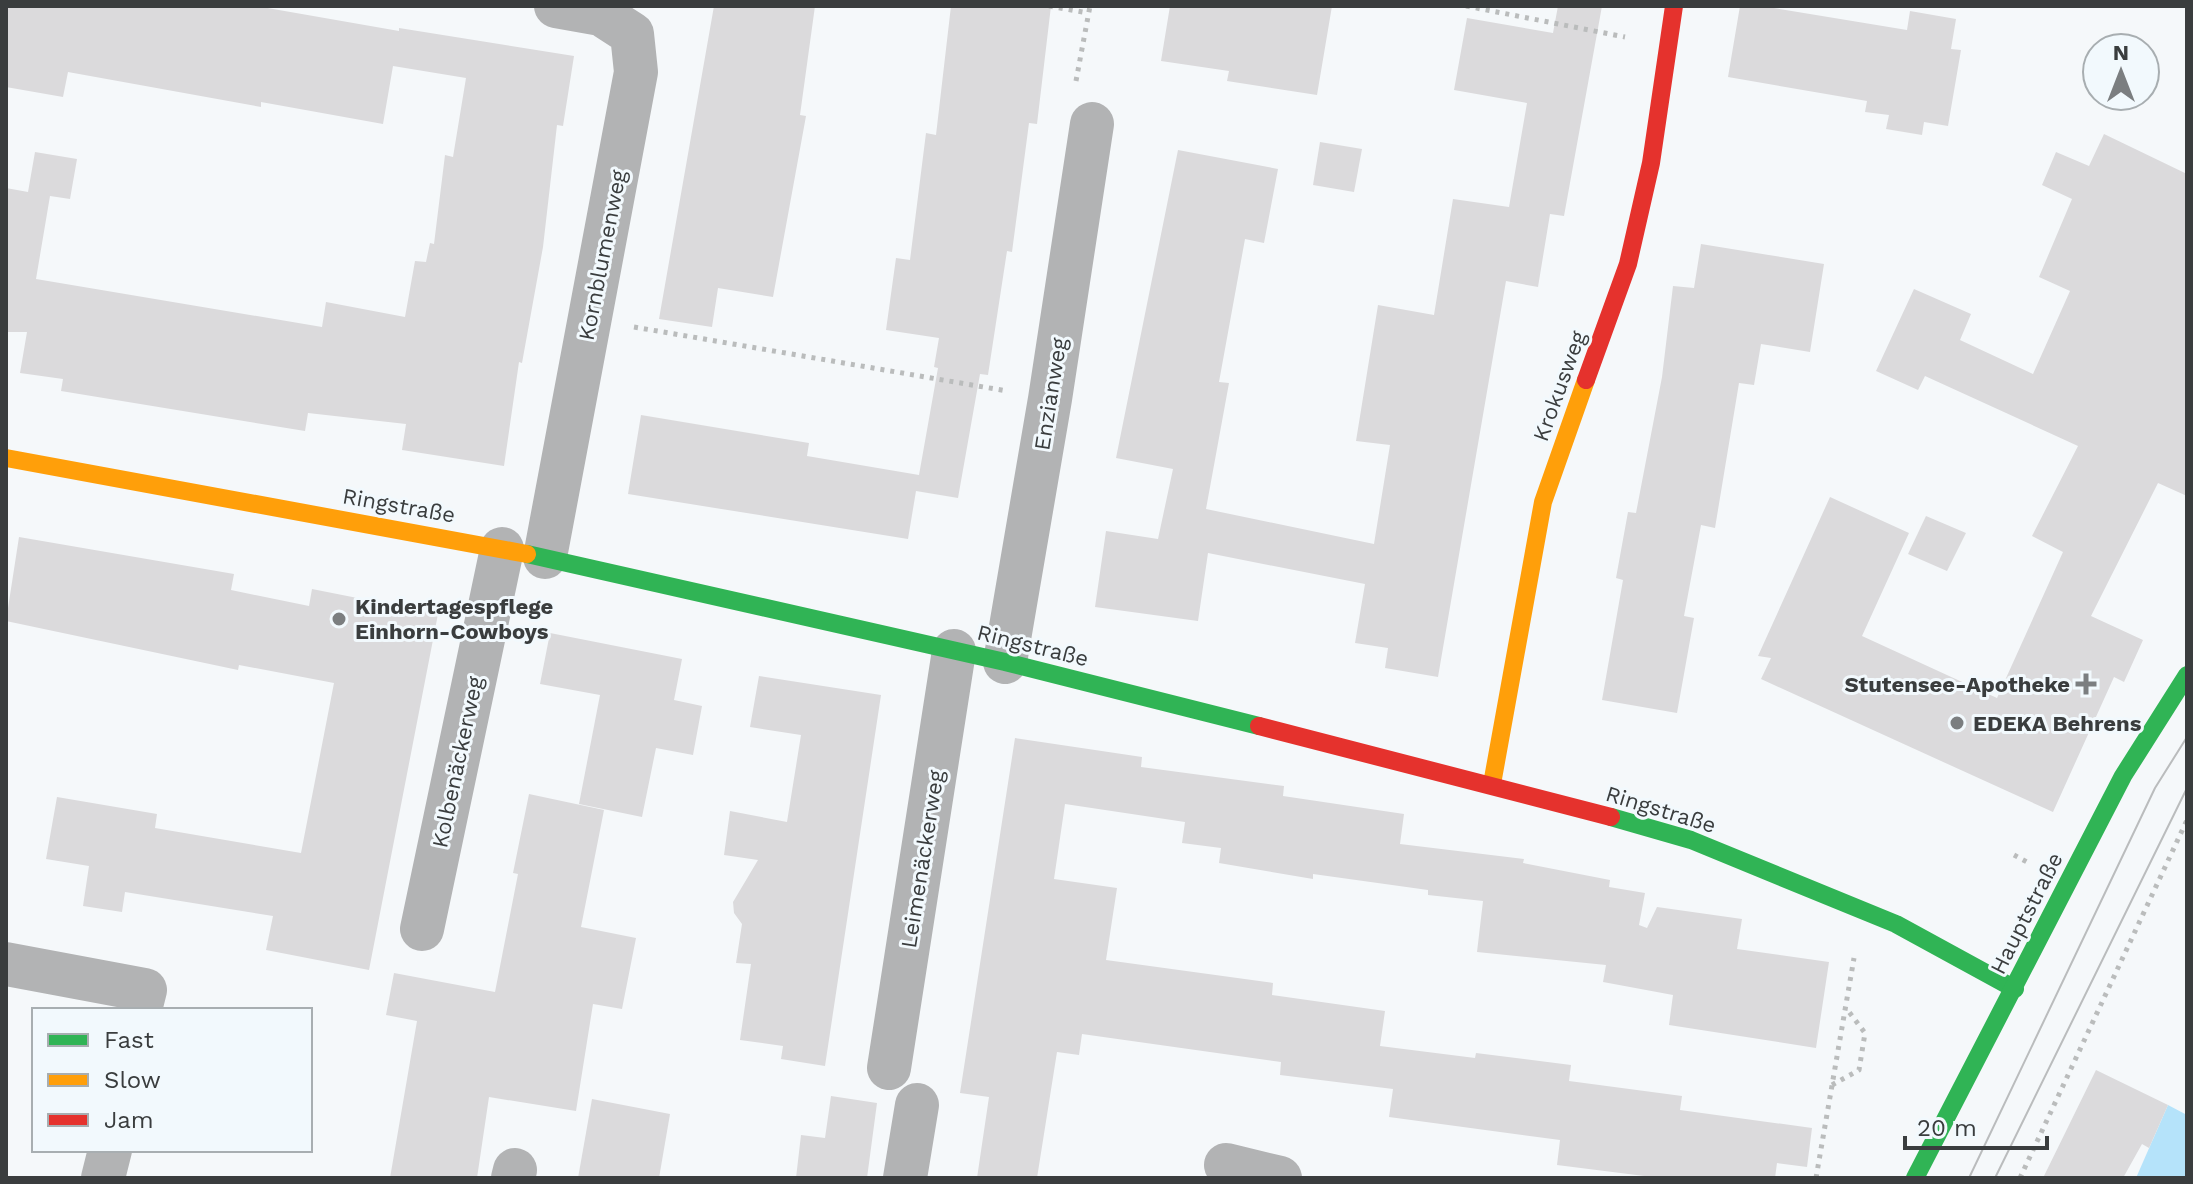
<svg xmlns="http://www.w3.org/2000/svg" width="2193" height="1184" font-family="'Work Sans',sans-serif">
  <style>
    .green { fill: #b5e3fa }
    .building { fill: #dbdadc }
    .lines { fill: none; stroke-linecap: round; stroke-linejoin: round }
    .path { stroke: #babcbc; stroke-width: 5; stroke-dasharray: 4 6; stroke-linecap: butt }
    .street { stroke: #b2b3b4; stroke-width: 44 }
    .fast { stroke: #30b455; stroke-width: 18 }
    .slow { stroke: #ff9f0a; stroke-width: 18 }
    .jam { stroke: #e5322d; stroke-width: 18 }
    .tram { stroke: #babcbd; stroke-width: 2 }
    .poi-dot { fill: #7b7e80; stroke: #f2f9fd; stroke-width: 3 }
    .labels { text-anchor: middle; stroke-width: 6; stroke-linejoin: round; paint-order: stroke }
    .street-label { font-size: 22px; fill: #3a3d3e; stroke: #f2f9fd }
    .poi-label { font-size: 22px; font-weight: bold; fill: #3a3d3e; stroke: #f2f9fd; text-anchor: start }
  </style>
  <rect width="100%" height="100%" fill="#f5f8fa"/>
  <path class="green" d="M2168 1105 2187 1115V1178H2136Z"/>
  <g class="building">
    <path d="M6 6H256L399 31V28L574 56 563 126 557 125 543 247 522 363 519 362 504 466 402 450 406 424 308 413 305 431 61 391 63 379 20 373 27 332H6V188L28 192 35 152 77 159 70 199 50 196 36 279 322 327 326 302 405 317 415 261 426 262 430 243 434 244 445 155 453 157 466 78 393 66 383 124 261 102V107L68 72 63 97 6 87Z"/>
    <path d="M714 6H815L800 115 806 116 773 297 718 288 712 327 659 319Z"/>
    <path d="M951 6H1051L1037 124 1029 123 1012 252 1007 251 988 375 980 374 958 498 916 491 908 539 628 494 641 415 809 443 807 456 919 475 938 368 934 367 939 338 886 330 896 258 910 260 926 133 936 135Z"/>
    <path d="M1170 6H1332L1317 95 1227 81 1229 71 1161 61Z"/>
    <path d="M1558 6H1602L1564 216 1550 214 1538 287 1506 281 1438 677 1385 668 1388 648 1355 643 1365 584 1208 553 1198 621 1095 607 1106 531 1158 539 1173 469 1116 458 1178 150 1278 169 1264 243 1245 239 1219 382 1229 383 1206 509 1374 544 1390 445 1356 441 1378 305 1434 315 1453 199 1509 207 1527 103 1454 90 1467 18 1553 33Z"/>
    <path d="M1740 6H1762L1907 30 1910 11 1956 19 1951 49 1961 50 1948 126 1924 122 1922 135 1886 129 1889 115 1865 112 1867 101 1728 77Z"/>
    <path d="M2104 134 2187 174V496L2158 483 2091 616 2143 640 2124 682 2114 677 2053 812 1761 679 1771 658 1758 656 1830 497 1909 533 1862 636 1997 698 2063 552 2032 536 2078 446 1925 376 1918 390 1876 371 1914 289 1971 314 1960 340 2033 374 2070 291 2039 277 2072 199 2042 185 2056 152 2089 166Z"/>
    <path d="M1320 142 1362 149 1354 192 1313 185Z"/>
    <path d="M1701 244 1824 264 1810 352 1761 344 1754 385 1739 383 1715 528 1701 525 1684 616 1694 618 1677 713 1602 700 1623 580 1616 578 1628 512 1636 513 1662 377 1673 286 1694 288Z"/>
    <path d="M1926 516 1966 533 1947 571 1908 554Z"/>
    <path d="M19 537 234 574 231 590 309 606 312 589 438 614 369 970 266 950 273 916 125 892 122 912 83 906 89 866 46 859 57 797 157 814 155 828 301 853 334 683 239 665 238 670 6 621Z"/>
    <path d="M550 633 682 659 674 700 702 706 693 755 656 748 642 817 579 804 600 695 540 684Z"/>
    <path d="M759 676 881 695 825 1066 781 1059 783 1046 740 1040 751 964 736 963 742 924 734 913 733 902 758 860 724 855 730 811 787 822 801 735 750 727Z"/>
    <path d="M1015 738 1142 757 1141 767 1284 786 1283 796 1404 814 1400 844 1524 859 1523 863 1610 880 1609 887 1645 893 1639 925 1647 928 1657 907 1742 919 1737 949 1829 962 1816 1048 1669 1025 1673 995 1603 982 1606 965 1477 952 1483 901 1428 895V890L1313 874V879L1219 863 1221 848 1182 843 1185 822 1065 804 1054 879 1117 888 1106 960 1273 983 1272 995 1385 1011 1380 1046 1475 1058 1476 1053 1571 1065 1569 1081 1682 1096 1680 1110 1812 1128 1807 1167 1777 1163 1775 1178H1660L1557 1165 1560 1140 1389 1117 1393 1089 1280 1075 1281 1062 1082 1034 1079 1055 1057 1052 1037 1178H977L989 1097 960 1093Z"/>
    <path d="M529 794 604 810 581 927 636 938 622 1009 593 1004 576 1111 489 1097 477 1178H390L417 1021 386 1015 394 973 495 992 518 874 513 873Z"/>
    <path d="M2096 1070 2168 1105 2149 1148 2142 1144 2123 1178H2043Z"/>
    <path d="M831 1096 877 1103 867 1178H796L801 1135 825 1138Z"/>
    <path d="M592 1099 670 1114 659 1178H578Z"/>
  </g>
  <g class="lines">
    <g class="path">
      <path d="M1049 6 1088 13"/>
      <path d="M1466 6 1625 37"/>
      <path d="M1076 81 1090 6"/>
      <path d="M634 327 1007 391"/>
      <path d="M2014 855 2027 862"/>
      <path d="M1832 1085 1859 1070 1865 1033 1846 1008"/>
      <path d="M1816 1178 1854 958"/>
      <path d="M2020 1178 2187 820"/>
    </g>
    <g class="street">
      <path d="M545 557 636 72 632 34 601 14 556 6"/>
      <path d="M1005 662 1050 399 1092 124"/>
      <path d="M422 929 502 549"/>
      <path d="M6 964 145 990 140 1010"/>
      <path d="M889 1068 954 651"/>
      <path d="M1226 1165 1280 1178"/>
      <path d="M103 1178 110 1150"/>
      <path d="M513 1178 515 1170"/>
      <path d="M905 1178 917 1105"/>
    </g>
    <g class="fast">
      <path d="M527 554 1005 662 1259 726"/>
      <path d="M1611 817 1691 840 1896 924 2015 989"/>
      <path d="M1915 1178 2123 776 2187 675"/>
    </g>
    <g class="slow">
      <path d="M6 458 527 554"/>
      <path d="M1492 784 1543 502 1586 380"/>
    </g>
    <g class="jam">
      <path d="M1586 380 1628 264 1651 163 1674 6"/>
      <path d="M1259 726 1611 817"/>
    </g>
    <g class="tram">
      <path d="M1969 1178 2155 788 2187 737"/>
      <path d="M1995 1178 2187 788"/>
    </g>
  </g>
  <g class="poi-dot">
    <circle cx="339" cy="619" r="8"/>
    <path d="M2082 672h8v8h8v8h-8v8h-8v-8h-8v-8h8z"/>
    <circle cx="1957" cy="723" r="8"/>
  </g>
  <g class="labels">
    <g class="street-label">
      <text transform="translate(602 255) rotate(-79)" y="8">Kornblumenweg</text>
      <text transform="translate(1559 386) rotate(-70)" y="8">Krokusweg</text>
      <text transform="translate(1050 394) rotate(-81)" y="8">Enzianweg</text>
      <text transform="translate(399 505) rotate(10)" y="8">Ringstraße</text>
      <text transform="translate(1033 645) rotate(14)" y="8">Ringstraße</text>
      <text transform="translate(457 762) rotate(-78)" y="8">Kolbenäckerweg</text>
      <text transform="translate(1661 809) rotate(17)" y="8">Ringstraße</text>
      <text transform="translate(922 859) rotate(-81)" y="8">Leimenäckerweg</text>
      <text transform="translate(2026 913) rotate(-63)" y="8">Hauptstraße</text>
    </g>
    <g class="poi-label">
      <text x="355" y="614">Kindertagespflege<tspan x="355" dy="25">Einhorn-Cowboys</tspan></text>
      <text x="2070" y="692" text-anchor="end">Stutensee-Apotheke</text>
      <text x="1973" y="731">EDEKA Behrens</text>
    </g>
  </g>
  <rect width="2193" height="1184" fill="none" stroke="#3a3d3e" stroke-width="16"/>
  <rect x="32" y="1008" width="280" height="144" fill="#f2f9fd" stroke="#a8aeb1" stroke-width="2"/>
  <rect x="48" y="1034" width="40" height="12" fill="#30b455" stroke="#a8aeb1" stroke-width="2"/>
  <text x="104" y="1048" font-size="24" fill="#3a3d3e">Fast</text>
  <rect x="48" y="1074" width="40" height="12" fill="#ff9f0a" stroke="#a8aeb1" stroke-width="2"/>
  <text x="104" y="1088" font-size="24" fill="#3a3d3e">Slow</text>
  <rect x="48" y="1114" width="40" height="12" fill="#e5322d" stroke="#a8aeb1" stroke-width="2"/>
  <text x="104" y="1128" font-size="24" fill="#3a3d3e">Jam</text>
  <g transform="translate(2121 72)"><circle r="38" fill="#f2f9fd" stroke="#a8aeb1" stroke-width="2"/>
  <path d="M0-6L14 30L0 20L-14 30Z" fill="#7b7e80"/>
  <text y="-12" font-size="22" font-weight="bold" text-anchor="middle" fill="#3a3d3e">N</text>
  </g>
  <path d="M1905 1136v12h142v-12" fill="none" stroke="#3a3d3e" stroke-width="4"/>
  <text x="1917" y="1136" font-size="24" fill="#3a3d3e" stroke="#f2f9fd" stroke-width="6" paint-order="stroke">20 m</text>
</svg>
